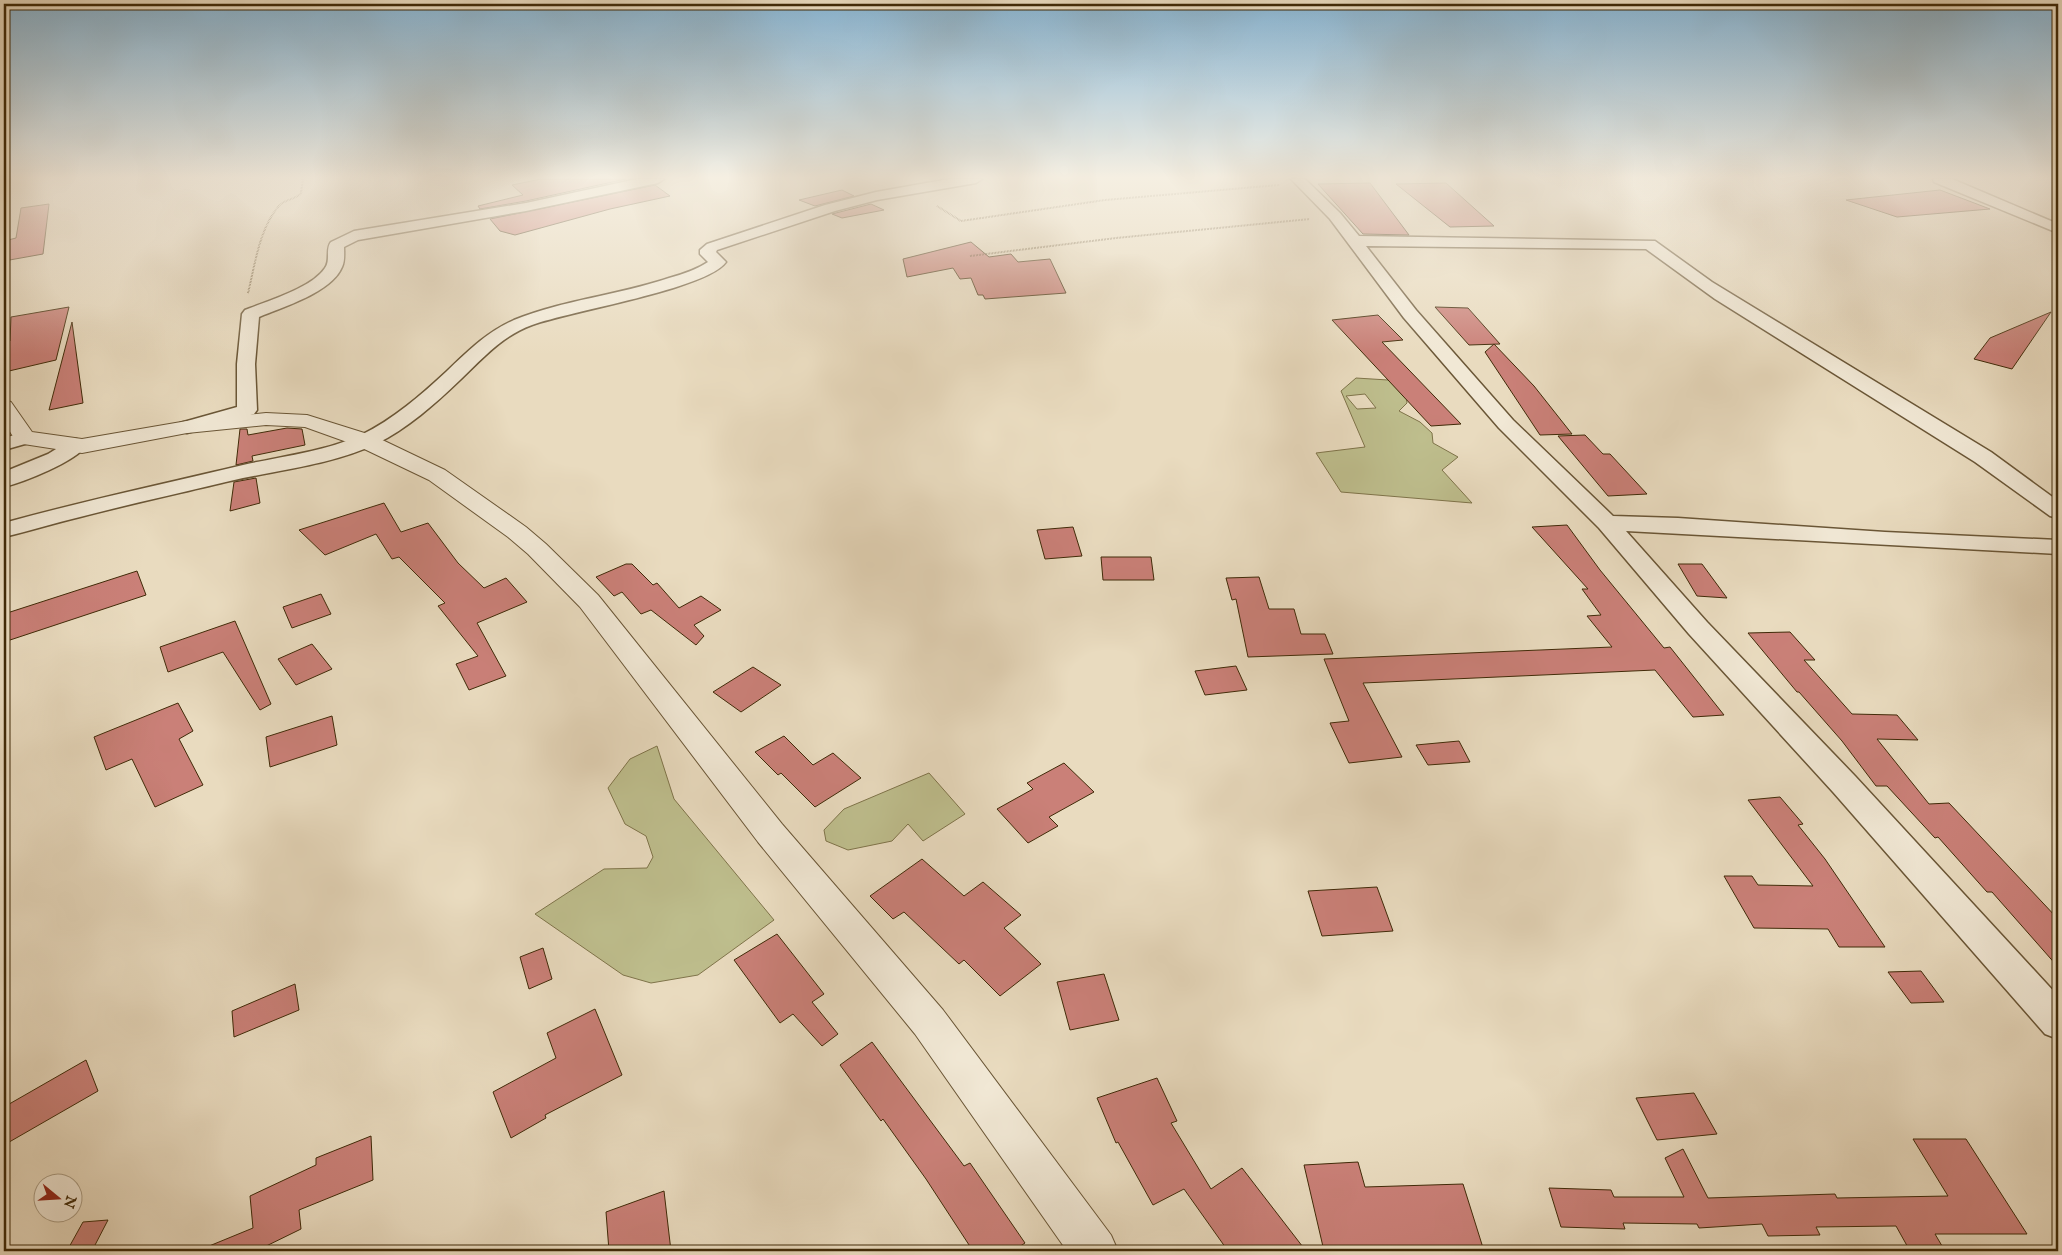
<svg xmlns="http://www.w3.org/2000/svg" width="2062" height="1255" font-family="'IM FELL English',serif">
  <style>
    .green { fill: #bebe8d; stroke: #7f744a; fill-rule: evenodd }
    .building { fill: #ca8078; stroke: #402a08 }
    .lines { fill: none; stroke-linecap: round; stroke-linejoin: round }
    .minor-casing { stroke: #6a5636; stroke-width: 3 }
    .tertiary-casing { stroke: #6a5636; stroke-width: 2 }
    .path { stroke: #402a08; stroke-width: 2; stroke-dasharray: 0.5 1; stroke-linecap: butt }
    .minor { fill: #f1e8d5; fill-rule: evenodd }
    .tertiary { fill: #f1e8d5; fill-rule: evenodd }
  </style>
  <rect width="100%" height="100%" fill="#e9dbbf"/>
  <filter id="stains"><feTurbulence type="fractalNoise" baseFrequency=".004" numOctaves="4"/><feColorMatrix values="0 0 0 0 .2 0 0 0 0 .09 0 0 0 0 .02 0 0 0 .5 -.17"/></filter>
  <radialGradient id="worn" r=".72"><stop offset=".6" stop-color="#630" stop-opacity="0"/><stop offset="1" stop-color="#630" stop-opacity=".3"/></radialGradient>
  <g class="green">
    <path d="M1356 378 1404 381 1407 403 1399 411 1420 422 1432 433 1433 443 1458 457 1442 470 1472 503 1341 492 1316 453 1365 447 1341 391ZM1365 394 1376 408 1357 409 1346 396Z"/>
    <path d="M657 746 674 799 774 920 698 975 651 983 623 975 535 914 604 869 647 868 653 857 646 836 625 824 608 788 630 759Z"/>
    <path d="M929 773 965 814 923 841 908 824 892 841 848 850 826 841 824 830 844 809Z"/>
  </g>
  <g class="building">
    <path d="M541 179H626L526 201 480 209 478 206 523 195 512 185Z"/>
    <path d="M1370 183 1409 235 1363 234 1318 184Z"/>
    <path d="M1446 183 1494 226 1450 227 1396 184Z"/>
    <path d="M655 185 670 196 610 209 515 235 500 231 490 219Z"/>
    <path d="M842 190 854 196 815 206 799 200Z"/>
    <path d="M1940 190 1990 209 1897 217 1846 200Z"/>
    <path d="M49 204 43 254 4 261V241L16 238 21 208Z"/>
    <path d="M871 204 884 210 842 218 832 214Z"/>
    <path d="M971 242 989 257 1011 254 1018 262 1050 259 1066 293 985 299 983 295H978L971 278 960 279 953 268 907 277 903 259Z"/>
    <path d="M69 307 56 360 9 371 4 342 10 341 11 317Z"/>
    <path d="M1435 307 1468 308 1500 344 1469 345Z"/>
    <path d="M2051 312 2012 369 1974 359 1990 338Z"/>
    <path d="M1378 315 1403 340 1382 342 1461 424 1431 426 1332 320Z"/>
    <path d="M72 322 83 403 49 410Z"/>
    <path d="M1494 344 1534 386 1572 434 1540 435 1485 352Z"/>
    <path d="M287 428 302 429 305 445 252 456 253 461 236 465 240 429H247L248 435Z"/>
    <path d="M1585 435 1603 454H1610L1647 494 1608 496 1558 436Z"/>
    <path d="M256 478 260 503 230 511 234 482Z"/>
    <path d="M384 503 401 532 428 523 458 563 484 588 506 578 527 602 477 623 506 676 469 690 456 664 478 656 438 606 445 603 399 557 392 559 376 534 325 555 299 530Z"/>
    <path d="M1567 525 1600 570 1664 648 1670 647 1724 715 1693 717 1655 670 1363 683 1402 757 1349 763 1330 723 1349 721 1324 659 1612 647 1587 616 1601 615 1582 589H1588L1532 527Z"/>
    <path d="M1073 527 1082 556 1045 559 1037 530Z"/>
    <path d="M1101 557H1151L1154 580H1103Z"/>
    <path d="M626 564H632L653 585 657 583 679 608 701 596 721 610 694 625 704 636 696 645 651 610 641 614 622 592 614 596 596 577Z"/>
    <path d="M1678 564H1702L1727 598 1697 596Z"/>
    <path d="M137 571 146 595 4 642V614Z"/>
    <path d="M1259 577 1269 609H1294L1301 634H1325L1333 654 1248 657 1236 599 1232 600 1226 578Z"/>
    <path d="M321 594 331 614 292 628 283 607Z"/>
    <path d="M235 621 271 704 260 710 223 652 168 672 160 647Z"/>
    <path d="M1790 632 1815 660H1804L1852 714 1897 715 1918 740 1877 739 1929 804 1949 803 2058 919V967L1992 892H1987L1938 837 1935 838 1887 786H1876L1842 741 1799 692H1797L1748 633Z"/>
    <path d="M312 644 332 669 296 685 278 659Z"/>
    <path d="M1236 666 1247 690 1205 695 1195 671Z"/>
    <path d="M753 667 781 685 741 712 713 692Z"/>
    <path d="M178 703 193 731 179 739 203 785 155 807 132 759 106 770 94 737Z"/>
    <path d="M332 716 337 745 270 767 266 737Z"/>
    <path d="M784 736 813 765 833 753 861 778 815 807 781 773 778 775 755 752Z"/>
    <path d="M1459 741 1470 762 1428 765 1416 745Z"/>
    <path d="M1064 763 1094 792 1049 817 1058 826 1028 843 997 809 1033 789 1027 783Z"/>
    <path d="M1780 797 1803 824 1798 825 1825 859 1885 947H1839L1828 929 1754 928 1724 876H1752L1758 885 1813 886 1748 800Z"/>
    <path d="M922 859 964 896 983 882 1021 915 1004 928 1041 964 1000 996 964 960 959 964 904 912 893 919 870 896Z"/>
    <path d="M1377 887 1393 931 1322 936 1308 891Z"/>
    <path d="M777 934 824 994 812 1002 838 1034 822 1046 793 1014 780 1023 734 960Z"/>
    <path d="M543 948 552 979 529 989 520 957Z"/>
    <path d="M1921 971 1944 1002 1911 1003 1888 972Z"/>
    <path d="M1104 974 1119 1020 1070 1030 1057 982Z"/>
    <path d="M295 984 299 1010 234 1037 232 1011Z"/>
    <path d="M595 1009 622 1075 545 1115 546 1118 511 1138 493 1092 556 1058 547 1033Z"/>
    <path d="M872 1042 964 1166 970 1163 1025 1243 1013 1251H973L926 1179 883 1119 881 1121 840 1065Z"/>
    <path d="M86 1060 98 1091 4 1145V1107Z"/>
    <path d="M1157 1078 1177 1121 1171 1123 1211 1189 1242 1168 1306 1251H1228L1184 1189 1153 1205 1118 1142 1116 1143 1097 1098Z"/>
    <path d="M1694 1093 1717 1134 1657 1140 1636 1098Z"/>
    <path d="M371 1136 373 1180 299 1210 301 1229 256 1251H197L253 1228 250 1196 316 1165V1158Z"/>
    <path d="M1913 1139H1966L2027 1234H1935L1945 1251H1910L1896 1226 1816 1227 1820 1235 1768 1236 1762 1224 1699 1228 1697 1224 1623 1223 1625 1229 1561 1227 1549 1188 1611 1190 1614 1197H1684L1665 1158 1683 1149 1708 1198 1835 1194 1837 1198 1948 1196Z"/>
    <path d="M1358 1162 1365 1187 1463 1184 1484 1251H1324L1304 1165Z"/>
    <path d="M664 1191 671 1251H609L606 1212Z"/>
    <path d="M108 1220 94 1247 68 1249 83 1222Z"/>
  </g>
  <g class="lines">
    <g class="minor-casing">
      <g id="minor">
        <path d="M637 179H664L658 183 526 211 358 240 344 247C344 253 345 261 342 267 332 292 283 307 259 317L255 364 257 410 254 414 187 433 180 431 177 427 180 423 237 407V364L242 314 245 310C267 301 312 288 325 268 331 260 325 249 331 242L354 231 526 203Z"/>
        <path d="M949 179H982L976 183 877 200 835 211 717 250 716 252 726 262C707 289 570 311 532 325 502 336 483 358 460 380 435 404 408 428 376 444 331 465 278 470 230 481 180 493 130 504 80 517 55 523 29 531 4 537V523C83 501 163 484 243 465 282 456 324 452 361 435 394 419 421 395 447 371 468 351 487 332 514 320 563 300 619 295 669 278 683 274 696 270 708 262L700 254V250L707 244 825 205 876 192Z"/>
        <path d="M1291 179H1305L1340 213 1359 236 1655 241 1712 282 1991 452 2058 501V518L2050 516 1975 462 1715 299 1646 249 1366 246 1416 310 1513 420 1613 516 1678 518 1885 532 2058 540V554L1626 531 1707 622 1855 776 2058 996V1039L2045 1034 1833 792 1689 634 1599 528 1499 428 1404 318 1330 219Z"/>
        <path d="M1933 179H1952L2058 224V233L1934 182Z"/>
        <path d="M25 432 32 434 35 438 32 442 4 450V438Z"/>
        <path d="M76 439 83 441 87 445C75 462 24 482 4 487V472L48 454 69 441Z"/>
      </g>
    </g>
    <g class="tertiary-casing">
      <path id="tertiary" d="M4 400 11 402 32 432 82 439 187 421 266 413 307 415 374 436 445 470 526 527 546 544 598 595 782 824 943 1010 1111 1235 1118 1251H1067L915 1034 758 842 580 607 528 554 508 537 429 480 358 446 305 427 266 425 187 433 82 453 17 443 4 422Z"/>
    </g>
    <g class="path">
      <path d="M937 206 961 221 1105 200 1279 185"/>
      <path d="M970 256 1116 238 1310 219"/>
      <path d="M248 293C255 265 259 230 278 207 284 199 295 200 301 193L303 179"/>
    </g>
    <use href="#minor" class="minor"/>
    <use href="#tertiary" class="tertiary"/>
  </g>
  <linearGradient id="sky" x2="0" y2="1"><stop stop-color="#88b6d5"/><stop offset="0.5" stop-color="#f5efe2"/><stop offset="1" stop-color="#f5efe2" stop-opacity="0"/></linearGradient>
  <rect width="2062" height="355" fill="url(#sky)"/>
  <rect width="2062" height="1255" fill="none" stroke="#e9dbbf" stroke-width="20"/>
  <rect x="5" y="5" width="2052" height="1245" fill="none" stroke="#402a08" stroke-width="2.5"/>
  <rect x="10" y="10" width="2042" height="1235" fill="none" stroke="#402a08"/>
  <g transform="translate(58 1198) rotate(108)"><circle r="24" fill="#f1e8d5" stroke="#aa9c83"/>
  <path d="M0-4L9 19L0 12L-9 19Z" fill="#8f2418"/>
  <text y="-8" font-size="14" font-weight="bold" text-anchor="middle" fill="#402a08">N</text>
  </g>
  <rect width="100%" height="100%" filter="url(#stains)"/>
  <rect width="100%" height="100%" fill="url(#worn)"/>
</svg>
